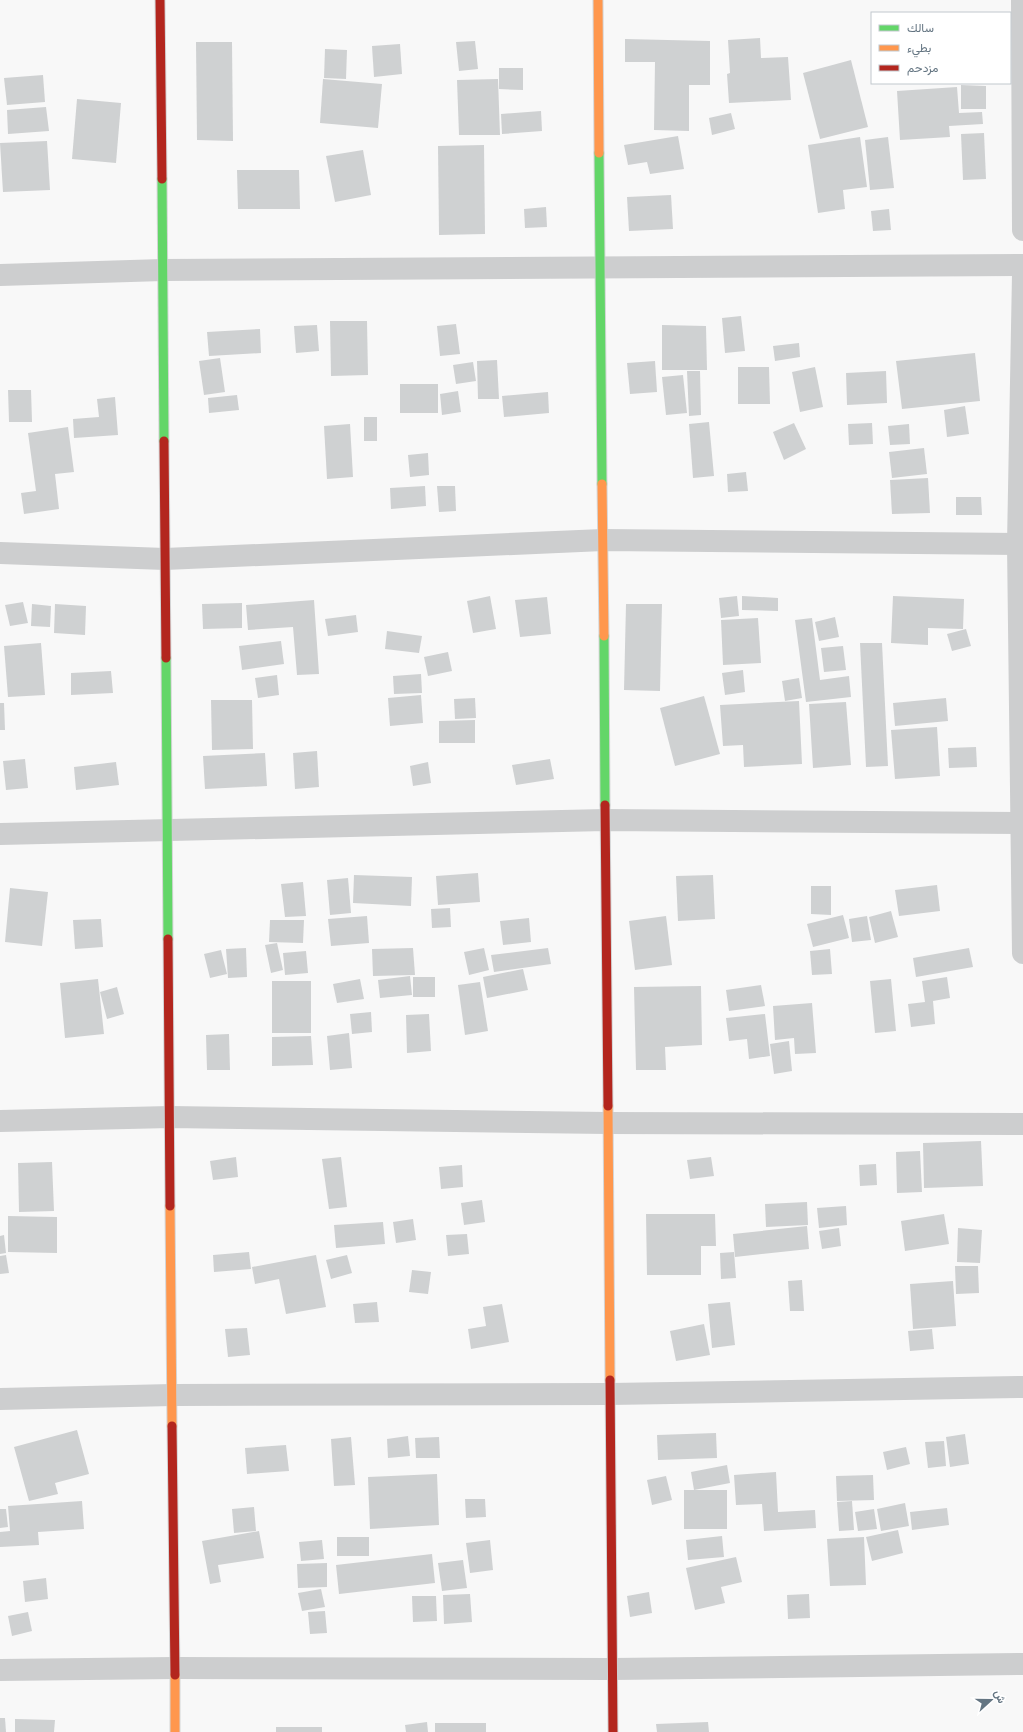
<svg xmlns="http://www.w3.org/2000/svg" width="1023" height="1732" font-family="'Fira Sans Condensed',Vazirmatn,sans-serif">
  <style>
    .building { fill: #cfd1d2 }
    .lines { fill: none; stroke-linecap: round; stroke-linejoin: round }
    .fast-casing { stroke: #d4d5d6; stroke-width: 11 }
    .slow-casing { stroke: #d4d5d6; stroke-width: 11 }
    .jam-casing { stroke: #d4d5d6; stroke-width: 11 }
    .street { stroke: #cdcecf; stroke-width: 22 }
    .fast { stroke: #63d668; stroke-width: 9 }
    .slow { stroke: #ff974d; stroke-width: 9 }
    .jam { stroke: #b3261e; stroke-width: 9 }
  </style>
  <rect width="100%" height="100%" fill="#f8f8f8"/>
  <g class="building">
    <path d="M760 38 761 58 788 57 791 100 729 103 727 74 730 73 728 40Z"/>
    <path d="M625 39 710 41V85H689V131L654 130 655 62H625Z"/>
    <path d="M475 41 478 69 459 71 456 42Z"/>
    <path d="M196 42H232L233 141 197 140Z"/>
    <path d="M400 44 402 74 374 77 372 46Z"/>
    <path d="M325 49 347 50 346 79 324 78Z"/>
    <path d="M851 60 868 127 820 139 803 73Z"/>
    <path d="M499 68H523V90L499 89Z"/>
    <path d="M43 75 45 102 7 105 4 78Z"/>
    <path d="M323 79 382 84 378 128 320 123Z"/>
    <path d="M498 79 500 135H459L457 80Z"/>
    <path d="M961 85 986 86V109H961Z"/>
    <path d="M957 87 959 113 982 112 983 124 949 126 950 137 900 140 897 91Z"/>
    <path d="M77 99 121 103 116 163 72 159Z"/>
    <path d="M46 107 49 131 8 134 7 110Z"/>
    <path d="M541 111 542 131 502 134 501 114Z"/>
    <path d="M731 113 735 129 712 135 709 118Z"/>
    <path d="M984 133 986 179 963 180 961 134Z"/>
    <path d="M678 136 684 169 650 174 647 162 628 165 624 145Z"/>
    <path d="M860 137 867 187 843 190 845 209 818 213 808 145Z"/>
    <path d="M888 137 894 188 870 190 865 140Z"/>
    <path d="M47 141 50 190 3 192 0 143Z"/>
    <path d="M484 145 485 234 439 235 438 146Z"/>
    <path d="M363 150 371 195 335 202 326 156Z"/>
    <path d="M237 170H299L300 209H238Z"/>
    <path d="M671 195 673 229 629 231 627 197Z"/>
    <path d="M546 207 547 227 525 228 524 209Z"/>
    <path d="M889 209 891 230 873 231 871 211Z"/>
    <path d="M741 316 745 351 725 353 722 318Z"/>
    <path d="M330 321H367L368 375 331 376Z"/>
    <path d="M456 324 460 354 440 356 437 326Z"/>
    <path d="M317 325 319 351 296 353 294 326Z"/>
    <path d="M662 325 706 326 707 370H662Z"/>
    <path d="M260 329 261 353 209 356 207 332Z"/>
    <path d="M799 343 800 357 775 361 773 346Z"/>
    <path d="M975 353 980 401 902 409 896 361Z"/>
    <path d="M220 358 225 392 204 395 199 361Z"/>
    <path d="M497 360 499 399H478L477 361Z"/>
    <path d="M655 361 657 392 630 394 627 363Z"/>
    <path d="M473 362 476 381 456 384 453 365Z"/>
    <path d="M738 367H769L770 404H738Z"/>
    <path d="M815 367 823 407 800 412 792 372Z"/>
    <path d="M687 371H700L701 415 689 416Z"/>
    <path d="M886 371 887 403 847 405 846 373Z"/>
    <path d="M683 375 687 413 666 415 662 377Z"/>
    <rect x="400" y="384" width="38" height="29"/>
    <path d="M8 390H31L32 422H9Z"/>
    <path d="M458 391 461 412 442 415 440 394Z"/>
    <path d="M548 392 549 413 504 417 502 396Z"/>
    <path d="M237 395 239 410 209 413 208 398Z"/>
    <path d="M115 397 118 435 74 438 73 419 99 417 97 399Z"/>
    <path d="M965 406 969 434 947 437 944 410Z"/>
    <rect x="364" y="417" width="13" height="24"/>
    <path d="M709 422 714 476 693 478 689 424Z"/>
    <path d="M794 423 806 449 784 460 773 432Z"/>
    <path d="M872 423 873 444 849 445 848 424Z"/>
    <path d="M350 424 353 477 327 479 324 426Z"/>
    <path d="M909 424 910 444 890 445 888 426Z"/>
    <path d="M68 427 74 472 55 474 59 509 24 514 21 493 36 491 28 433Z"/>
    <path d="M924 448 927 474 892 478 889 452Z"/>
    <path d="M428 453 429 475 410 477 408 455Z"/>
    <path d="M746 472 748 491 728 492 727 474Z"/>
    <path d="M928 478 930 513 892 514 890 480Z"/>
    <path d="M425 486 426 506 391 509 390 488Z"/>
    <path d="M437 486H455L456 511 439 512Z"/>
    <path d="M956 497H981L982 515H956Z"/>
    <path d="M490 596 496 629 473 633 467 601Z"/>
    <path d="M737 596 739 616 721 618 719 598Z"/>
    <path d="M742 596 778 598V611L742 610Z"/>
    <path d="M893 596 964 599 963 629 928 628V645L891 643Z"/>
    <path d="M547 597 551 634 520 637 515 600Z"/>
    <path d="M314 600 319 674 297 675 293 627 248 630 246 605Z"/>
    <path d="M23 602 28 623 10 626 5 605Z"/>
    <path d="M242 603V628L203 629 202 604Z"/>
    <path d="M32 604 51 606 50 627 31 626Z"/>
    <path d="M55 604 86 606 85 635 54 633Z"/>
    <path d="M626 604H662L660 691 624 690Z"/>
    <path d="M356 615 358 632 328 636 325 619Z"/>
    <path d="M835 617 839 637 819 641 815 622Z"/>
    <path d="M758 618 761 663 723 665 721 620Z"/>
    <path d="M812 618 820 680 849 676 851 697 806 702 795 620Z"/>
    <path d="M966 629 971 646 952 651 947 634Z"/>
    <path d="M387 631 422 636 419 653 385 649Z"/>
    <path d="M281 641 284 664 242 670 239 646Z"/>
    <path d="M41 643 45 695 8 697 4 646Z"/>
    <path d="M860 643H882L888 766 866 767Z"/>
    <path d="M843 646 846 670 824 672 821 648Z"/>
    <path d="M448 652 452 671 428 676 424 657Z"/>
    <path d="M743 670 745 692 725 695 722 673Z"/>
    <path d="M111 671 113 693 71 695V673Z"/>
    <path d="M421 674 422 693 394 694 393 676Z"/>
    <path d="M277 675 279 695 258 698 255 678Z"/>
    <path d="M799 678 802 698 785 701 782 681Z"/>
    <path d="M421 695 423 723 390 726 388 698Z"/>
    <path d="M704 696 720 754 675 766 660 708Z"/>
    <path d="M475 698 476 718 455 719 454 699Z"/>
    <path d="M946 698 948 721 895 726 893 703Z"/>
    <path d="M211 700H252L253 749 212 750Z"/>
    <path d="M799 701 802 764 744 767 743 745 723 746 720 705Z"/>
    <path d="M846 702 851 765 813 768 809 704Z"/>
    <path d="M0 703H4L5 730H0Z"/>
    <path d="M475 720V743H439V721Z"/>
    <path d="M937 727 940 776 895 779 891 730Z"/>
    <path d="M976 747 977 767 949 768 948 748Z"/>
    <path d="M317 751 319 787 295 789 293 753Z"/>
    <path d="M265 753 267 786 205 789 203 756Z"/>
    <path d="M25 759 28 788 6 790 3 761Z"/>
    <path d="M550 759 554 779 516 785 512 765Z"/>
    <path d="M116 762 119 785 76 790 74 767Z"/>
    <path d="M428 762 431 783 413 786 410 766Z"/>
    <path d="M478 873 480 902 438 905 436 876Z"/>
    <path d="M354 875 412 877 411 906 353 903Z"/>
    <path d="M713 875 715 919 678 921 676 876Z"/>
    <path d="M348 878 351 913 330 915 327 880Z"/>
    <path d="M303 882 306 916 285 917 281 884Z"/>
    <path d="M937 885 940 911 899 916 895 890Z"/>
    <path d="M811 886H831V915L811 914Z"/>
    <path d="M10 888 48 892 42 946 5 942Z"/>
    <path d="M450 908 451 927 432 928 431 909Z"/>
    <path d="M891 911 898 937 875 943 869 917Z"/>
    <path d="M843 915 849 938 813 947 807 924Z"/>
    <path d="M367 916 369 943 331 946 328 919Z"/>
    <path d="M666 916 672 965 635 970 629 921Z"/>
    <path d="M867 916 871 940 852 942 849 919Z"/>
    <path d="M529 918 531 942 503 945 500 921Z"/>
    <path d="M101 919 103 947 75 949 73 920Z"/>
    <path d="M270 920H304L303 943 269 942Z"/>
    <path d="M277 943 283 970 271 973 265 945Z"/>
    <path d="M246 948 247 977 228 978 226 949Z"/>
    <path d="M413 948 415 975 373 976 372 949Z"/>
    <path d="M484 948 489 970 469 975 464 952Z"/>
    <path d="M548 948 551 964 494 972 491 955Z"/>
    <path d="M969 948 973 967 916 977 913 958Z"/>
    <path d="M830 949 832 974 812 975 810 951Z"/>
    <path d="M221 950 227 974 210 978 204 954Z"/>
    <path d="M306 951 308 973 285 975 283 953Z"/>
    <path d="M523 969 528 990 487 998 483 977Z"/>
    <path d="M410 976 412 995 380 998 378 980Z"/>
    <rect x="413" y="977" width="22" height="20"/>
    <path d="M947 977 950 998 933 1001 935 1024 911 1027 908 1004 925 1002 922 981Z"/>
    <path d="M98 979 104 1034 65 1038 60 983Z"/>
    <path d="M360 979 364 999 337 1003 333 984Z"/>
    <path d="M891 979 896 1031 875 1033 870 981Z"/>
    <rect x="272" y="981" width="39" height="52"/>
    <path d="M480 982 488 1031 465 1035 458 985Z"/>
    <path d="M761 985 765 1006 729 1011 726 990Z"/>
    <path d="M701 986 702 1045 665 1047 666 1070H636L634 987Z"/>
    <path d="M117 987 124 1014 107 1019 100 992Z"/>
    <path d="M812 1003 816 1053 795 1054 794 1038 775 1040 773 1006Z"/>
    <path d="M371 1012 372 1032 352 1034 350 1014Z"/>
    <path d="M429 1014 431 1051 407 1053 406 1015Z"/>
    <path d="M765 1014 770 1056 749 1059 747 1039 729 1041 726 1018Z"/>
    <path d="M349 1033 352 1068 330 1070 327 1036Z"/>
    <path d="M229 1034 230 1070H207L206 1035Z"/>
    <path d="M311 1036 313 1065 272 1066V1037Z"/>
    <path d="M789 1041 792 1071 774 1074 770 1044Z"/>
    <path d="M981 1141 983 1186 924 1188 923 1143Z"/>
    <path d="M920 1151 922 1192 897 1193 896 1152Z"/>
    <path d="M236 1157 238 1177 213 1180 210 1161Z"/>
    <path d="M341 1157 347 1207 329 1209 322 1159Z"/>
    <path d="M711 1157 714 1176 690 1179 687 1160Z"/>
    <path d="M52 1162 54 1211 19 1212 18 1163Z"/>
    <path d="M876 1164 877 1185 860 1186 859 1165Z"/>
    <path d="M462 1165 463 1187 441 1189 439 1167Z"/>
    <path d="M482 1200 485 1222 464 1225 461 1203Z"/>
    <path d="M807 1202 808 1225 766 1227 765 1204Z"/>
    <path d="M846 1206 847 1225 819 1228 817 1208Z"/>
    <path d="M646 1214H715L716 1246H701V1275H647Z"/>
    <path d="M944 1214 949 1244 905 1251 901 1221Z"/>
    <path d="M8 1216 57 1217V1253L8 1252Z"/>
    <path d="M413 1219 416 1240 396 1243 393 1222Z"/>
    <path d="M383 1222 385 1244 336 1248 334 1225Z"/>
    <path d="M807 1226 809 1249 735 1257 733 1234Z"/>
    <path d="M839 1228 841 1246 822 1249 819 1231Z"/>
    <path d="M958 1228 982 1230 980 1263 957 1262Z"/>
    <path d="M467 1234 469 1254 448 1256 446 1235Z"/>
    <path d="M4 1235 6 1253 0 1254V1236Z"/>
    <path d="M249 1252 251 1269 214 1272 213 1255Z"/>
    <path d="M734 1252 736 1278 721 1279 720 1253Z"/>
    <path d="M6 1255 9 1273 0 1274V1256Z"/>
    <path d="M316 1255 326 1307 286 1314 279 1279 255 1284 252 1267Z"/>
    <path d="M347 1255 352 1273 331 1279 326 1260Z"/>
    <path d="M955 1266H978L979 1293 956 1294Z"/>
    <path d="M412 1270 431 1272 428 1294 409 1292Z"/>
    <path d="M802 1280 804 1311H790L788 1281Z"/>
    <path d="M953 1281 956 1326 913 1329 910 1284Z"/>
    <path d="M377 1302 379 1322 355 1323 353 1304Z"/>
    <path d="M730 1302 735 1345 712 1348 708 1304Z"/>
    <path d="M502 1304 509 1342 471 1349 468 1329 486 1326 483 1307Z"/>
    <path d="M704 1324 710 1355 676 1361 670 1331Z"/>
    <path d="M247 1328 250 1355 228 1357 225 1329Z"/>
    <path d="M932 1329 934 1349 910 1351 908 1331Z"/>
    <path d="M77 1430 89 1474 55 1483 58 1494 29 1501 14 1447Z"/>
    <path d="M716 1433 717 1458 658 1460 657 1435Z"/>
    <path d="M965 1434 969 1464 950 1467 946 1437Z"/>
    <path d="M408 1436 410 1456 388 1458 387 1439Z"/>
    <path d="M351 1437 355 1485 334 1486 331 1439Z"/>
    <path d="M439 1437 440 1458H416L415 1438Z"/>
    <path d="M944 1441 946 1466 928 1468 925 1442Z"/>
    <path d="M286 1445 289 1471 247 1474 245 1448Z"/>
    <path d="M906 1447 910 1464 887 1470 883 1452Z"/>
    <path d="M727 1465 730 1483 694 1490H727V1529H684V1490H694L691 1472Z"/>
    <path d="M776 1472 778 1512 815 1510 816 1528 764 1531 762 1504 736 1505 734 1475Z"/>
    <path d="M437 1474 439 1525 370 1529 368 1477Z"/>
    <path d="M873 1475 874 1500 837 1501 836 1476Z"/>
    <path d="M666 1476 672 1500 652 1505 647 1480Z"/>
    <path d="M465 1499H485L486 1517 466 1518Z"/>
    <path d="M82 1501 84 1529 38 1532 39 1545 0 1547V1532L10 1531 8 1506Z"/>
    <path d="M852 1501 854 1530 839 1531 837 1502Z"/>
    <path d="M905 1503 909 1526 881 1531 877 1509Z"/>
    <path d="M254 1507 256 1531 234 1533 232 1509Z"/>
    <path d="M947 1508 949 1525 912 1530 910 1512Z"/>
    <path d="M0 1509H6L8 1527 0 1528Z"/>
    <path d="M874 1509 877 1529 858 1531 855 1512Z"/>
    <path d="M898 1530 903 1553 872 1561 866 1537Z"/>
    <path d="M259 1531 264 1558 218 1565 221 1582 210 1584 202 1541Z"/>
    <path d="M722 1536 724 1557 688 1560 686 1540Z"/>
    <rect x="337" y="1537" width="32" height="19"/>
    <path d="M864 1537 866 1585 830 1586 827 1539Z"/>
    <path d="M322 1540 324 1559 301 1561 299 1542Z"/>
    <path d="M490 1540 493 1570 470 1573 466 1543Z"/>
    <path d="M432 1554 435 1583 339 1594 336 1565Z"/>
    <path d="M736 1557 742 1582 721 1587 725 1603 695 1610 686 1568Z"/>
    <path d="M463 1560 467 1588 442 1591 438 1563Z"/>
    <path d="M327 1563V1587L298 1588 297 1564Z"/>
    <path d="M46 1578 48 1599 25 1602 23 1581Z"/>
    <path d="M321 1589 325 1607 302 1611 298 1593Z"/>
    <path d="M649 1592 652 1613 630 1617 627 1596Z"/>
    <path d="M470 1594 472 1622 444 1624 443 1595Z"/>
    <path d="M809 1594 810 1618 788 1619 787 1595Z"/>
    <path d="M412 1596H436L437 1621 413 1622Z"/>
    <path d="M325 1611 327 1633 310 1634 308 1612Z"/>
    <path d="M28 1612 32 1631 12 1636 8 1616Z"/>
    <path d="M0 1718H5L6 1732H0Z"/>
    <path d="M15 1719 55 1720 54 1732H15Z"/>
    <path d="M427 1722 428 1732H406L405 1725Z"/>
    <path d="M708 1722 709 1732H657L656 1724Z"/>
    <rect x="435" y="1723" width="51" height="9"/>
    <rect x="276" y="1727" width="46" height="5"/>
  </g>
  <g class="lines">
    <g class="fast-casing">
      <g id="fast">
        <path d="M599 153 602 484"/>
        <path d="M162 179 164 441"/>
        <path d="M604 636 605 805"/>
        <path d="M166 658 168 939"/>
      </g>
    </g>
    <g class="slow-casing">
      <g id="slow">
        <path d="M598 0 599 153"/>
        <path d="M602 484 604 636"/>
        <path d="M608 1106 610 1380"/>
        <path d="M170 1206 172 1426"/>
        <path d="M175 1675V1732"/>
      </g>
    </g>
    <g class="jam-casing">
      <g id="jam">
        <path d="M160 0 162 179"/>
        <path d="M164 441 166 658"/>
        <path d="M605 805 608 1106"/>
        <path d="M168 939 170 1206"/>
        <path d="M610 1380 613 1732"/>
        <path d="M172 1426 175 1675"/>
      </g>
    </g>
    <g class="street">
      <path d="M1022 0 1023 230"/>
      <path d="M1023 274 1018 544 1023 953"/>
      <path d="M0 275 163 270 1023 265"/>
      <path d="M0 553 165 559 603 540 1023 544"/>
      <path d="M0 834 605 820 1023 823"/>
      <path d="M0 1121 170 1117 607 1123 1023 1124"/>
      <path d="M0 1399 172 1395 610 1394 1023 1387"/>
      <path d="M0 1670 174 1668 613 1669 1023 1664"/>
    </g>
    <use href="#fast" class="fast"/>
    <use href="#slow" class="slow"/>
    <use href="#jam" class="jam"/>
  </g>
  <rect x="871" y="12" width="140" height="72" fill="#ffffff" stroke="#c1c8cd"/>
  <rect x="879" y="25" width="20" height="6" fill="#63d668" stroke="#c1c8cd"/>
  <text x="907" y="32" font-size="12" fill="#647582">سالك</text>
  <rect x="879" y="45" width="20" height="6" fill="#ff974d" stroke="#c1c8cd"/>
  <text x="907" y="52" font-size="12" fill="#647582">بطيء</text>
  <rect x="879" y="65" width="20" height="6" fill="#b3261e" stroke="#c1c8cd"/>
  <text x="907" y="72" font-size="12" fill="#647582">مزدحم</text>
  <g transform="translate(991 1700) rotate(69)" stroke="#ffffff" stroke-width="3" paint-order="stroke">
  <path d="M0-3L7 15L0 10L-7 15Z" fill="#647582"/>
  <text y="-6" font-size="11" font-weight="bold" text-anchor="middle" fill="#647582">ش</text>
  </g>
</svg>
